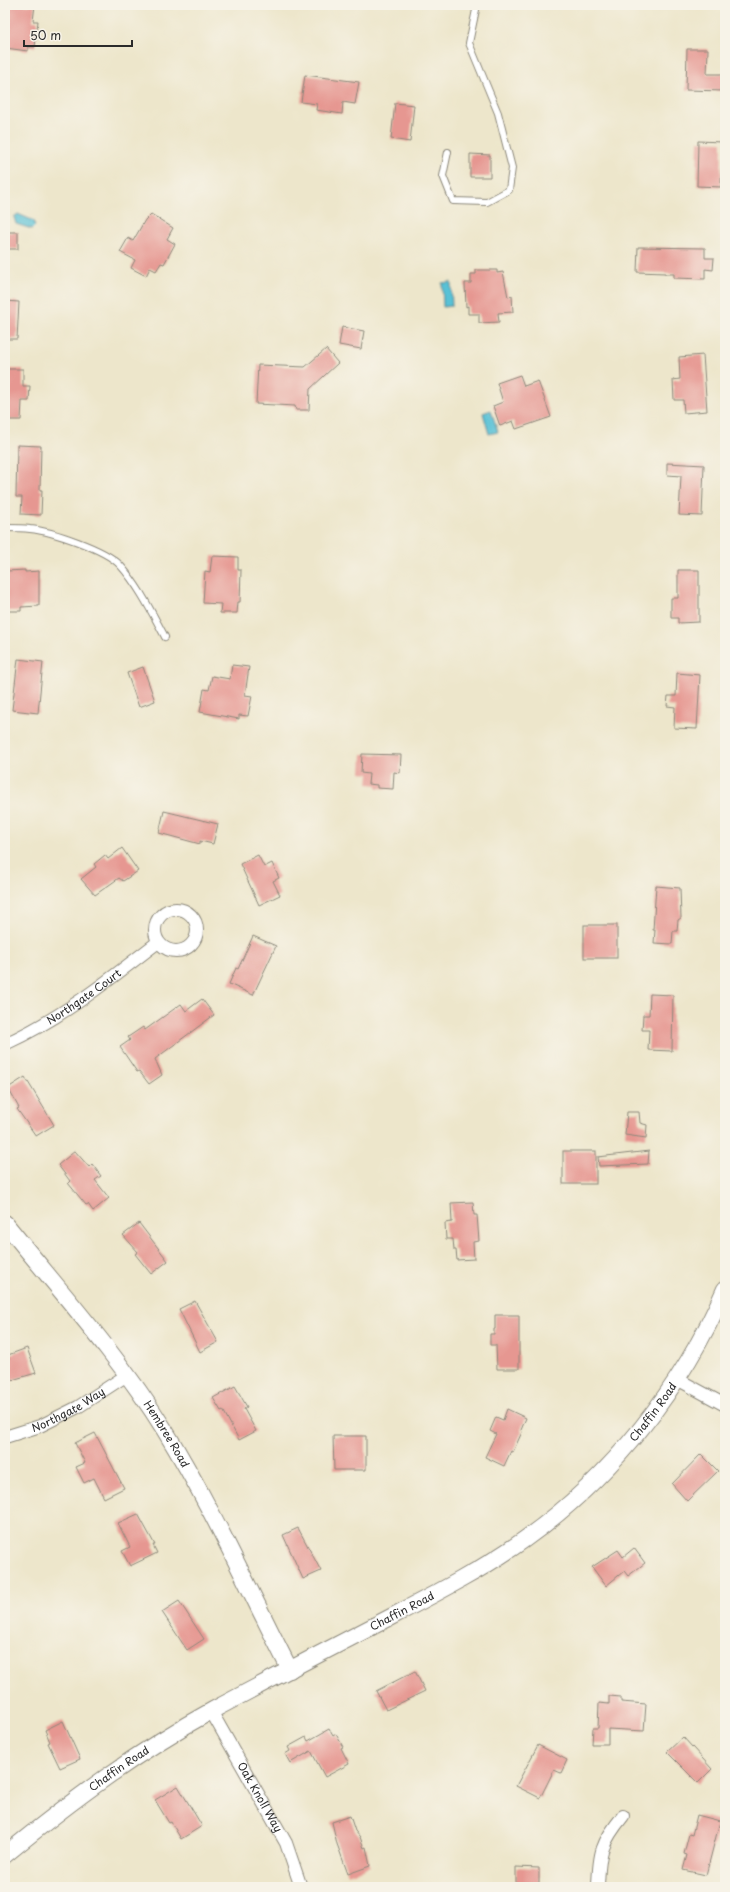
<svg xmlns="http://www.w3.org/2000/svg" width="730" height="1892" font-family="'Playpen Sans',sans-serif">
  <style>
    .water { fill: #59c1d6; stroke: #427680 }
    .building { fill: #e69791 }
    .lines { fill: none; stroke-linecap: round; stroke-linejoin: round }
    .service-casing { stroke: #8c887b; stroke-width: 8 }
    .minor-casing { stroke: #8c887b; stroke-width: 14 }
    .tertiary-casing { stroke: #8c887b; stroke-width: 18 }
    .service { stroke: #fff; stroke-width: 6 }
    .minor { stroke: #fff; stroke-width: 12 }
    .tertiary { stroke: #fff; stroke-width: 16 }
    .labels { text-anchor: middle; stroke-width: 3; stroke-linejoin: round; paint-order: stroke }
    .street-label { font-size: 11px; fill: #2b2b2b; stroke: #f7f3e8 }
  </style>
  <rect width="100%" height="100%" fill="#f7f3e8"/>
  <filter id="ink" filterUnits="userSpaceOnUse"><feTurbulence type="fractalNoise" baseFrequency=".025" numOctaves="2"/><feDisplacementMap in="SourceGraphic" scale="8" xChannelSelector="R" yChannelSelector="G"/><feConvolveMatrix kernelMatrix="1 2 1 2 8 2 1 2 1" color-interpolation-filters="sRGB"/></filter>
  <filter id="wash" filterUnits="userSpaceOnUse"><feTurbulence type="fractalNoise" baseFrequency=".012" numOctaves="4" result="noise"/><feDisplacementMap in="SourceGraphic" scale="16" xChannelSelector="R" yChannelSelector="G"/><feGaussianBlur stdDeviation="0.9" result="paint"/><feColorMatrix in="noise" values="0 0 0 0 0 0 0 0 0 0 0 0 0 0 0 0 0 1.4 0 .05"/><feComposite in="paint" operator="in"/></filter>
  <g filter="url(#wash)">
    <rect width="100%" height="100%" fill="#ede6cb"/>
    <g class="water">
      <path d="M18 214 34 221 35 226 32 229 16 224 14 217Z"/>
      <path d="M451 282 452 306 443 307 442 283Z"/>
      <path d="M491 410 498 432 489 434 483 413Z"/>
    </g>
    <g id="blocks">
      <g class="building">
        <path d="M5 5H35L33 21H38L35 47H28V51L5 48Z"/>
        <path d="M687 49H708L707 74H725L724 91 686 90Z"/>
        <path d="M305 75 359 82 355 104 343 102 342 114 316 110 317 104 301 102Z"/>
        <path d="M395 103 414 105 410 142 391 139Z"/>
        <path d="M698 141 722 142 721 187 697 186Z"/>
        <path d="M470 154 490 155V177H470Z"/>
        <path d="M151 214 173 228 167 239 175 244 164 264 161 263 156 271 150 268 146 276 131 268 135 260 120 252 128 238 133 241 145 220Z"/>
        <rect x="5" y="232" width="13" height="17"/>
        <path d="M638 247 705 248V258H714L713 270 705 269V279L674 278V274H665V273L637 272Z"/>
        <path d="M476 270H497V273L503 272 508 297 512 296 513 312 498 313 499 322 479 323V314H468V306L466 307 465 283H471V274H476Z"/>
        <path d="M5 301 19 302 17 339H5Z"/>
        <path d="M342 327 364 331 361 349 339 345Z"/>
        <path d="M326 349 338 363 310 389 309 410H296L295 406 256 404 258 365 305 367Z"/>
        <path d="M703 355 707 411 684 413 683 400H674L673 380 680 379 679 357Z"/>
        <path d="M5 369H23V386H30L29 401H22L21 420H5Z"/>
        <path d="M520 375 524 386 538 381 551 417 516 429 513 421 500 426 493 406 503 402 497 383Z"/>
        <path d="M17 445 41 446 40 490H42L41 515 21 514 22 497H16Z"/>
        <path d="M667 463 704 465 702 516 679 515 681 476 667 475Z"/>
        <path d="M212 556 238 557V570H241L240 602H238L237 613H220L221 604 203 603 205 571 210 572Z"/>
        <path d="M25 570V572L39 571V606L21 607V611H5V575H7V571Z"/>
        <path d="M678 570H699V622L678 623V618H671V598H678Z"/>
        <path d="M18 659 43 662 38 713 12 710Z"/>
        <path d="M232 665 249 667 245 695 252 696 248 716 239 715V719L200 712 204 689 209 690 212 676 230 679Z"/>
        <path d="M143 667 155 701 139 707 127 673Z"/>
        <path d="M677 673 700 675 697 729 674 728 675 707 667 706 668 696H676Z"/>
        <path d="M362 754 401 755 400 773 394 772 393 789 377 788V785L368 784 369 774 361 773Z"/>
        <path d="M164 811 218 824 213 844 200 841V844L159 833Z"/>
        <path d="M122 848 138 871 123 881 119 878 95 895 81 879 96 867 94 864 105 855 108 859Z"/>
        <path d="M258 855 264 867 272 863 279 878 273 881 280 895 259 905 240 864Z"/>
        <path d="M656 886 680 888 681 918 678 920 677 931H673L672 944 654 943 655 930H653Z"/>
        <rect x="584" y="925" width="33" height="33"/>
        <path d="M253 936 276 946 253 995 229 984 236 968 238 969Z"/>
        <path d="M650 994 673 995 672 1051 648 1050 649 1030H642L643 1015H649Z"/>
        <path d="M202 999 214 1015 155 1059 162 1075 149 1084 139 1071 137 1072 120 1047 130 1040 128 1037 143 1027 145 1030 181 1004 186 1011Z"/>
        <path d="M25 1077 54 1125 36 1136 17 1109 19 1108 8 1088Z"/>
        <path d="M627 1112H639L640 1123 647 1125 646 1138 625 1135Z"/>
        <path d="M75 1151 89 1167 92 1164 101 1176 95 1180 109 1198 93 1211 88 1204 86 1205 68 1183 70 1181 58 1165Z"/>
        <rect x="563" y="1151" width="33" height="33"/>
        <path d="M649 1151 648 1164 599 1166 598 1157Z"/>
        <path d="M473 1202 474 1215H477L479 1241 473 1242 474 1259 457 1260 456 1250H454L453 1239H446L445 1223 452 1222 451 1203Z"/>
        <path d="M139 1223 168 1261 151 1274 135 1254 138 1252 123 1235Z"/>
        <path d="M195 1301 218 1342 200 1352 179 1309Z"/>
        <path d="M495 1315H519V1369H497L496 1345H490V1334H494V1329H495Z"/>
        <path d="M27 1348 36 1373 5 1382V1360L9 1359 8 1355Z"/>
        <path d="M235 1386 247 1407 244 1409 256 1431 239 1440 223 1410 221 1411 213 1398Z"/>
        <path d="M507 1409 526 1418 521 1430 522 1432 513 1452 511 1451 504 1466 485 1457 496 1434 490 1431 496 1417 503 1420Z"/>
        <path d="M95 1433 124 1488 104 1498 94 1478 84 1483 76 1467 85 1463 75 1443Z"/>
        <path d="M333 1436H366V1470H334Z"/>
        <path d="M701 1454 718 1471 687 1501 672 1484Z"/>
        <path d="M138 1514 155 1545H153L157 1553 130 1566 122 1551 130 1547 118 1523Z"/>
        <path d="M298 1528 321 1571 303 1579 283 1535Z"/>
        <path d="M634 1548 645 1563 628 1576 624 1571 606 1586 592 1567 618 1550 623 1557Z"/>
        <path d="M179 1601 204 1639 187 1650 162 1612Z"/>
        <path d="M415 1671 425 1691 386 1710 376 1691Z"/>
        <path d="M609 1696 621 1697V1702L646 1704 644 1731 608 1729V1744H592L593 1728H598L599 1703 609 1704Z"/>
        <path d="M63 1721 80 1759 60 1768 48 1743 50 1742 45 1730Z"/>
        <path d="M329 1729 333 1736 336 1734 343 1747 341 1748 349 1764 325 1777 311 1751 290 1763 285 1754 290 1751 288 1747 306 1737 308 1741Z"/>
        <path d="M683 1737 712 1769 698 1783 667 1752Z"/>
        <path d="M538 1745 567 1760 561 1773 554 1770 540 1798 516 1786Z"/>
        <path d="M178 1786 202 1826 181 1839 171 1822 169 1823 155 1800Z"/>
        <path d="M697 1815 720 1821 706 1875 683 1870 687 1855 684 1854 689 1834 692 1835Z"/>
        <path d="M350 1816 355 1831 360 1837 364 1848 366 1847 370 1866 348 1874 337 1844 332 1822Z"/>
        <path d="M516 1867 539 1868V1887H516Z"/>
      </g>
    </g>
  </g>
  <g filter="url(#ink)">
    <use href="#blocks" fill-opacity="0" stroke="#8c887b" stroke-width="1"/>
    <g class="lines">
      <g class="service-casing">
        <g id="service">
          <path d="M448 152 443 176 453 201 487 202 509 190 512 168 498 113 469 43 477 5"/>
          <path d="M5 528C13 528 22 528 30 529 51 531 105 549 120 565 139 586 152 613 165 637"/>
        </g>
      </g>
      <g class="minor-casing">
        <g id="minor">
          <circle cx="176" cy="930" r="21"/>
          <path id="s1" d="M5 1044C62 1018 109 980 158 942"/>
          <path d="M677 1379 725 1405"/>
          <path id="s2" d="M5 1437 40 1426 78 1407 127 1375"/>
          <path id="s3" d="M211 1711 286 1843 301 1887"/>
          <path d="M598 1887C599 1853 601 1843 623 1816"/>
        </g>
      </g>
      <g class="tertiary-casing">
        <g id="tertiary">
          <path id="s4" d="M5 1223C59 1290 118 1355 164 1429 211 1505 249 1590 290 1670"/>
          <path id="s5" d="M5 1855C71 1801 138 1751 213 1710 271 1679 329 1649 387 1619 435 1594 482 1570 525 1539 612 1477 683 1387 725 1289"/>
        </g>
      </g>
      <use href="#service" class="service"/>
      <use href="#minor" class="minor"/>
      <use href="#tertiary" class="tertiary"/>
    </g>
  </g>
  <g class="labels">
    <g class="street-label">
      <text dy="4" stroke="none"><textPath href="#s1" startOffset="92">Northgate Court</textPath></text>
      <text dy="4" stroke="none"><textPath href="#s2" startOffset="69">Northgate Way</textPath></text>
      <text dy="4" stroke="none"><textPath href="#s5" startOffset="791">Chaffin Road</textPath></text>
      <text dy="4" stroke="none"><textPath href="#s4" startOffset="266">Hembree Road</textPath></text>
      <text dy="4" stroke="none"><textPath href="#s5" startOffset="467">Chaffin Road</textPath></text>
      <text dy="4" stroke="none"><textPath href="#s5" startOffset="143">Chaffin Road</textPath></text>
      <text dy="4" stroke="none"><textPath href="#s3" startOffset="99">Oak Knoll Way</textPath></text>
    </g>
  </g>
  <rect width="730" height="1892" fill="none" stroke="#f7f3e8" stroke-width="20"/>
  <path d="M24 40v6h108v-6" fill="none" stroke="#2b2b2b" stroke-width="2"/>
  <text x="30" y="40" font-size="12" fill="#2b2b2b" stroke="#f7f3e8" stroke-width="3" paint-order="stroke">50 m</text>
</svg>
